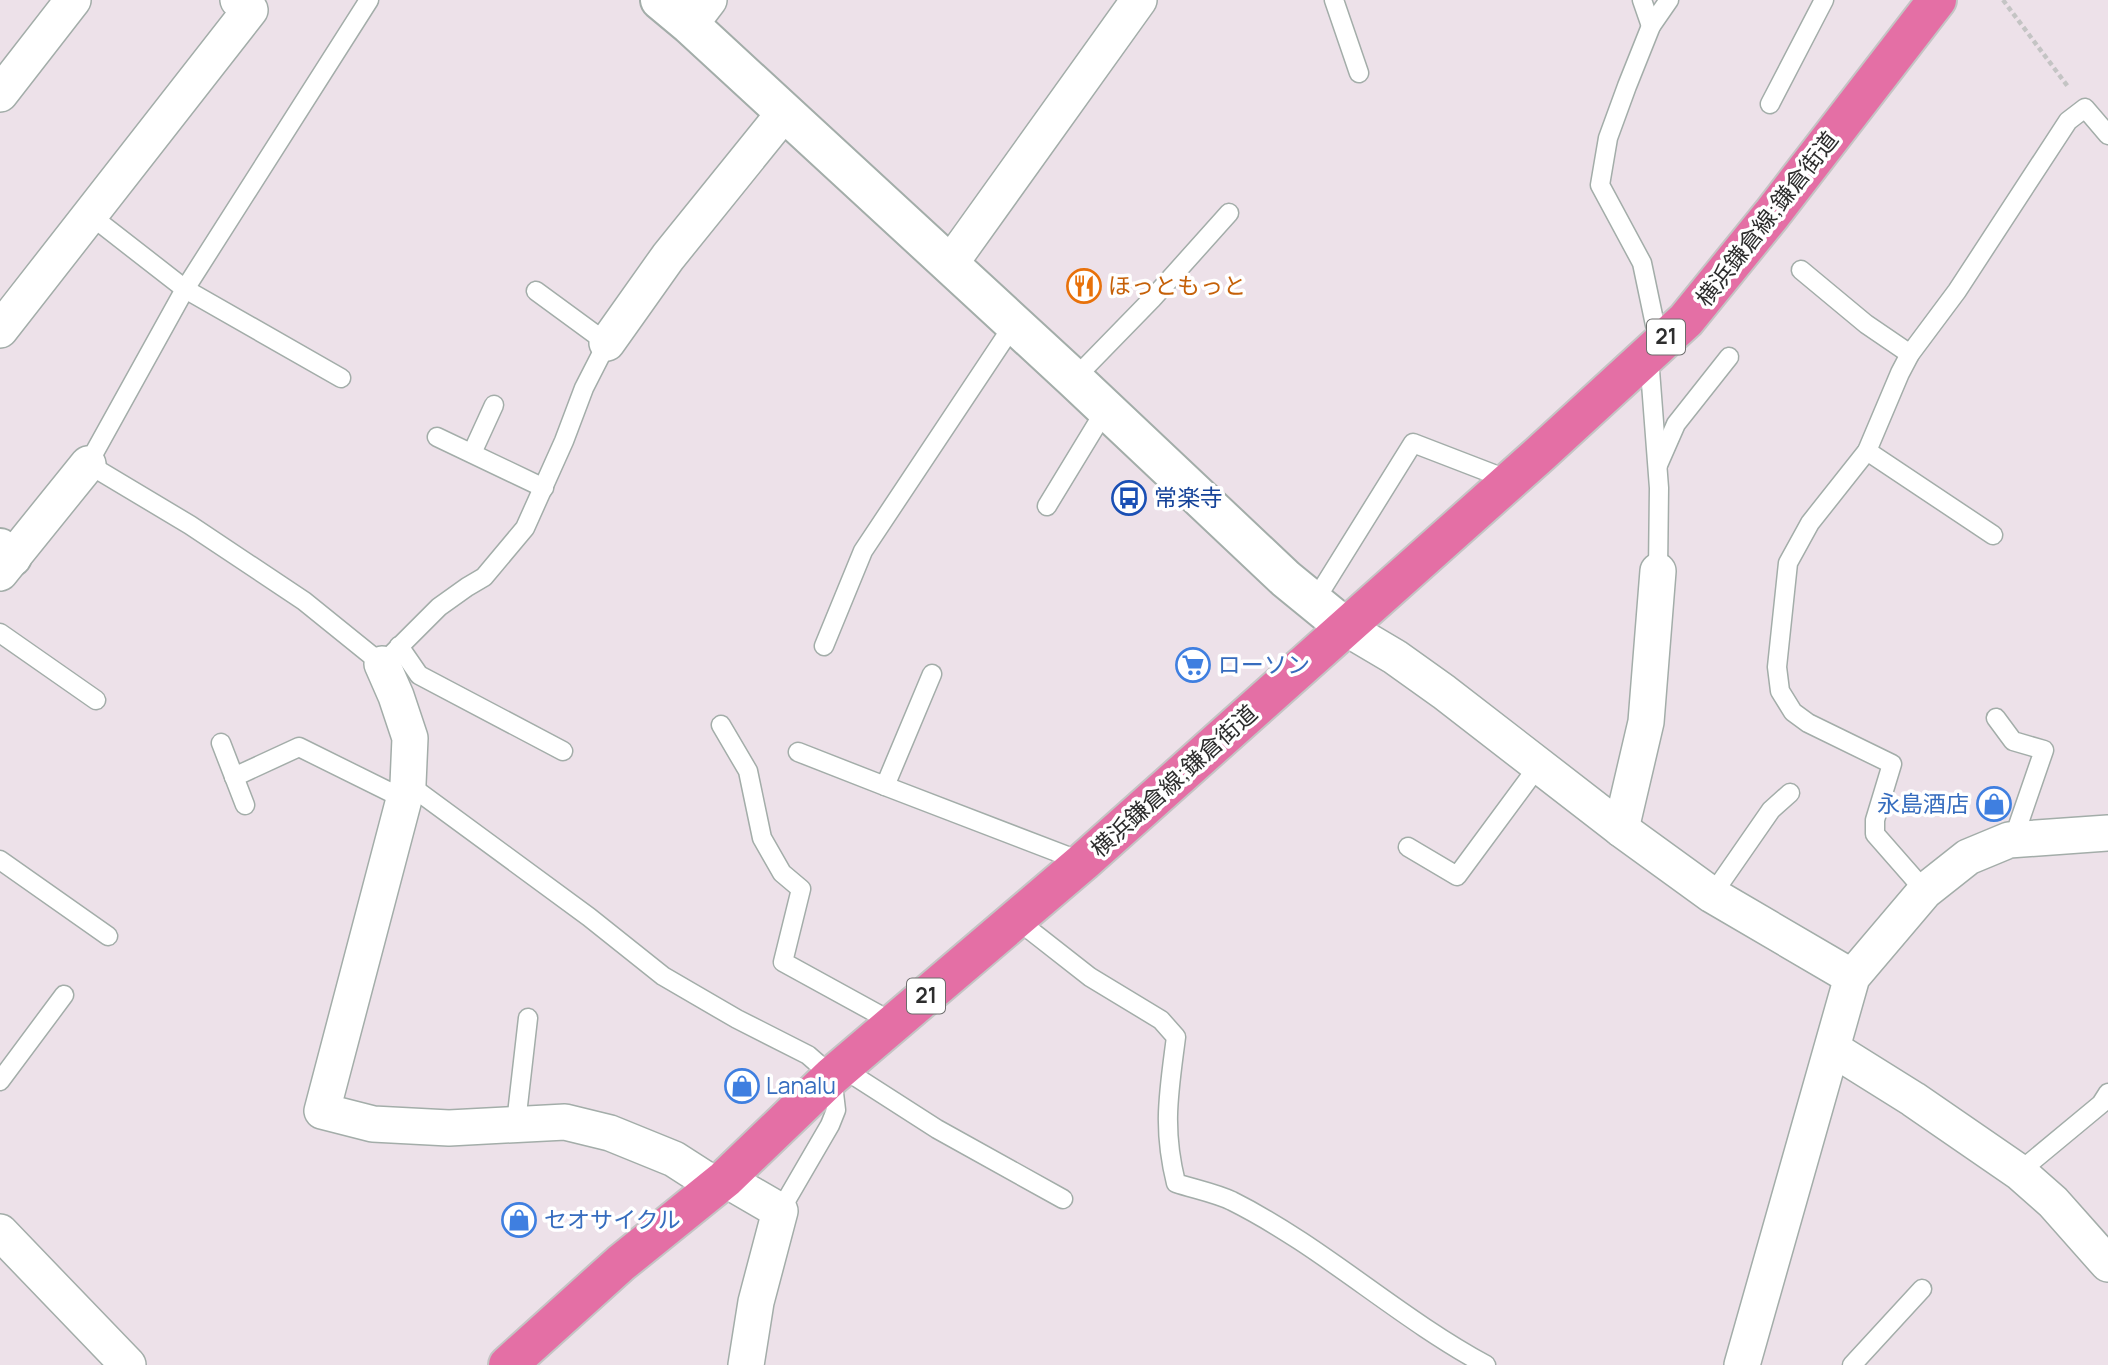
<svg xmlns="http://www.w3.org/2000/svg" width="2108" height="1365" font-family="Manrope,'Noto Sans JP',sans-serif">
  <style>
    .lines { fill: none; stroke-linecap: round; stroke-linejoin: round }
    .service-casing { stroke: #a3ada9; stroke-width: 21 }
    .minor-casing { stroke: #a3ada9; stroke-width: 38 }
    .tertiary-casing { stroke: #a3ada9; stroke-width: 42 }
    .primary-casing { stroke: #c4c4c4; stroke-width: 42 }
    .path { stroke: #c4c4c4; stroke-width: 4.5; stroke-dasharray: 5 3.5; stroke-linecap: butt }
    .service { stroke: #fff; stroke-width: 18 }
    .minor { stroke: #fff; stroke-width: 35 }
    .tertiary { stroke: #fff; stroke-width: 38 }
    .primary { stroke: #e46fa5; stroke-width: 38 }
    .labels { text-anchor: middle; stroke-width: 7; stroke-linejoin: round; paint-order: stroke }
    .shield { fill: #fff; stroke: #6c6c6c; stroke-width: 2 }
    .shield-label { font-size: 21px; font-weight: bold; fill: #2d2d2d }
    .street-label { font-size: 23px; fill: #2d2d2d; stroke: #fff }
    .food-label { font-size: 23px; fill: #c56008; stroke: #fff; text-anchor: start }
    .transit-label { font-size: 23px; fill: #164399; stroke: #fff; text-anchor: start }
    .shop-label { font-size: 23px; fill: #366cbe; stroke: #fff; text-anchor: start }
  </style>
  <rect width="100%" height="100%" fill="#ede1e9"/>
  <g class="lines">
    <g class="service-casing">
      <g id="service">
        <path d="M369 0 185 289 88 464 190 525 304 601 382 664 439 607 467 587 484 577 525 528 564 441 584 388 607 343 536 291"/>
        <path d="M1334 0 1359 73"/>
        <path d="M1642 0 1651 26"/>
        <path d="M1770 104 1824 0"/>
        <path d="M90 215 185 289 341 378"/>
        <path d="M1801 270 1866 324 1910 354"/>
        <path d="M1659 344 1642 263 1600 185 1608 138 1627 86 1651 26 1669 0"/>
        <path d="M1649 357 1659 488 1658 571"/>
        <path d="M1074 379 1152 299 1229 213"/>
        <path d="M437 437 544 488"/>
        <path d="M1867 451 1993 535"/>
        <path d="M472 453 494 405"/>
        <path d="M1658 465 1676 424 1729 357"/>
        <path d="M1047 506 1106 409"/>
        <path d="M1314 602 1413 443 1509 480"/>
        <path d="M0 633 96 700"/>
        <path d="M399 646 419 675 563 751"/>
        <path d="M824 646 863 551 1014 324"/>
        <path d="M932 674 885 786 1083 862"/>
        <path d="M1996 718 2013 741 2044 750 2013 840"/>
        <path d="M721 725 748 771 762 838 782 873 801 889 783 962 894 1023"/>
        <path d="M221 743 245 805"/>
        <path d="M798 752 885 786"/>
        <path d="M234 777 299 747 404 799"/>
        <path d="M408 784 589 917 663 976 737 1019 808 1055 832 1076 836 1110 830 1125 780 1211"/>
        <path d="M1408 847 1457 876 1539 765"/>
        <path d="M0 860 108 936"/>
        <path d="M1925 891 1875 834V820L1892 764 1808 723 1793 712 1780 691 1777 667 1788 563 1810 523 1867 451 1900 373 1910 354 1957 291 2068 121 2085 108 2108 135"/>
        <path d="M1712 895 1771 810 1790 793"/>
        <path d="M1016 919 1090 977 1161 1020 1176 1037C1169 1092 1162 1127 1176 1183 1194 1189 1215 1193 1232 1201 1322 1246 1397 1317 1486 1365"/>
        <path d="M842 1068 937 1129 1063 1199"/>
        <path d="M0 1081 64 995"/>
        <path d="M516 1123 528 1018"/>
        <path d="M2019 1172 2101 1104 2108 1093"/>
        <path d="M1852 1365 1922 1289"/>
      </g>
    </g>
    <g class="minor-casing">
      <g id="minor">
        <path d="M690 25 709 0"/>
        <path d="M0 94 73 0"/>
        <path d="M950 264 1139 0"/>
        <path d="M0 330 250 10 238 0"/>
        <path d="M607 343 668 257 785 112"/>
        <path d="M0 573 88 464"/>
        <path d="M1346 628 1395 657 1444 692 1621 829 1712 895 1852 977"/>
        <path d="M382 664 396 696 410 738 408 784 322 1111 373 1124 449 1128 565 1122 610 1133 674 1159 716 1186"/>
        <path d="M1621 829 1646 722 1658 571"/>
        <path d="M1833 1049 1913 1099 2019 1172 2053 1202 2108 1264"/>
        <path d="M725 1179 780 1211 756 1302 746 1365"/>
        <path d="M0 1232 128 1365"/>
        <path d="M1742 1365 1852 977 1925 891 1968 857 2009 840 2108 833"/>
      </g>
    </g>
    <g class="tertiary-casing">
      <g id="tertiary">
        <path d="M660 0 690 25 1074 379 1286 579 1346 628"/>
        <path d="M0 548 12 557"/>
      </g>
    </g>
    <g class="primary-casing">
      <path id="primary" d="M508 1365 621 1263 725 1179 832 1076 1083 862 1540 454 1686 320 1772 214 1937 0"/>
    </g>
    <path class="path" d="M2003 0 2069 88"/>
    <use href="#service" class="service"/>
    <use href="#minor" class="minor"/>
    <use href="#tertiary" class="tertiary"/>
    <use href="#primary" class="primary"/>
  </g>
  <defs>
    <g id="restaurant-ring" transform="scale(1.75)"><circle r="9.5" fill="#fff" stroke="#e8710a" stroke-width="1.5"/><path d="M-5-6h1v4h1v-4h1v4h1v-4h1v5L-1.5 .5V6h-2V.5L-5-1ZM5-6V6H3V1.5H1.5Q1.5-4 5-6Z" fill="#e8710a"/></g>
    <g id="bus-ring" transform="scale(1.75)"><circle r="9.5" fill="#fff" stroke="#1a4fb4" stroke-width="1.5"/><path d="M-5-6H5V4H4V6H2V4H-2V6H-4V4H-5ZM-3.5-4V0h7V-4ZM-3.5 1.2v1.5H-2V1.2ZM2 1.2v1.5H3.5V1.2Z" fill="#1a4fb4"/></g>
    <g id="supermarket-ring" transform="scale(1.75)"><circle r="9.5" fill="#fff" stroke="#3f7fe0" stroke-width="1.5"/><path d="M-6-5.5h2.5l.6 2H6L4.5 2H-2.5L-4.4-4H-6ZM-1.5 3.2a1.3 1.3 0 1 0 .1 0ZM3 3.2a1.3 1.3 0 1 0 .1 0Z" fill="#3f7fe0"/></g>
    <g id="shop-ring" transform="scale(1.75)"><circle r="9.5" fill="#fff" stroke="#3f7fe0" stroke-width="1.5"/><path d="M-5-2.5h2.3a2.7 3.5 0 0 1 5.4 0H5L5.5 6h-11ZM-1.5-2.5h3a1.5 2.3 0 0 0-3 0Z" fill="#3f7fe0"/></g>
  </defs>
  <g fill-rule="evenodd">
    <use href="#restaurant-ring" x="1084" y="286"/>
    <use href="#bus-ring" x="1129" y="498"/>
    <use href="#supermarket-ring" x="1193" y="665"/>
    <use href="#shop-ring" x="1994" y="804"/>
    <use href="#shop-ring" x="742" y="1086"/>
    <use href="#shop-ring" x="519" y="1220"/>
  </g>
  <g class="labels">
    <g class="shield">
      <rect x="1647" y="319.5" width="38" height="35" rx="5"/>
      <rect x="907" y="978.5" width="38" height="35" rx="5"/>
    </g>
    <g class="shield-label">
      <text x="1666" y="344">21</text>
      <text x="926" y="1003">21</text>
    </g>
    <g class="street-label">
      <text transform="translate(1767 219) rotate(-52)" y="8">横浜鎌倉線;鎌倉街道</text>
      <text transform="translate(1174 781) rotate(-42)" y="8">横浜鎌倉線;鎌倉街道</text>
    </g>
    <g class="food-label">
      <text x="1108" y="294">ほっともっと</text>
    </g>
    <g class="transit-label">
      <text x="1154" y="506">常楽寺</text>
    </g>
    <g class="shop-label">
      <text x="1218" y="673">ローソン</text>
      <text x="1969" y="812" text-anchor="end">永島酒店</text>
      <text x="766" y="1094">Lanalu</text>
      <text x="544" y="1228">セオサイクル</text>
    </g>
  </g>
</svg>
